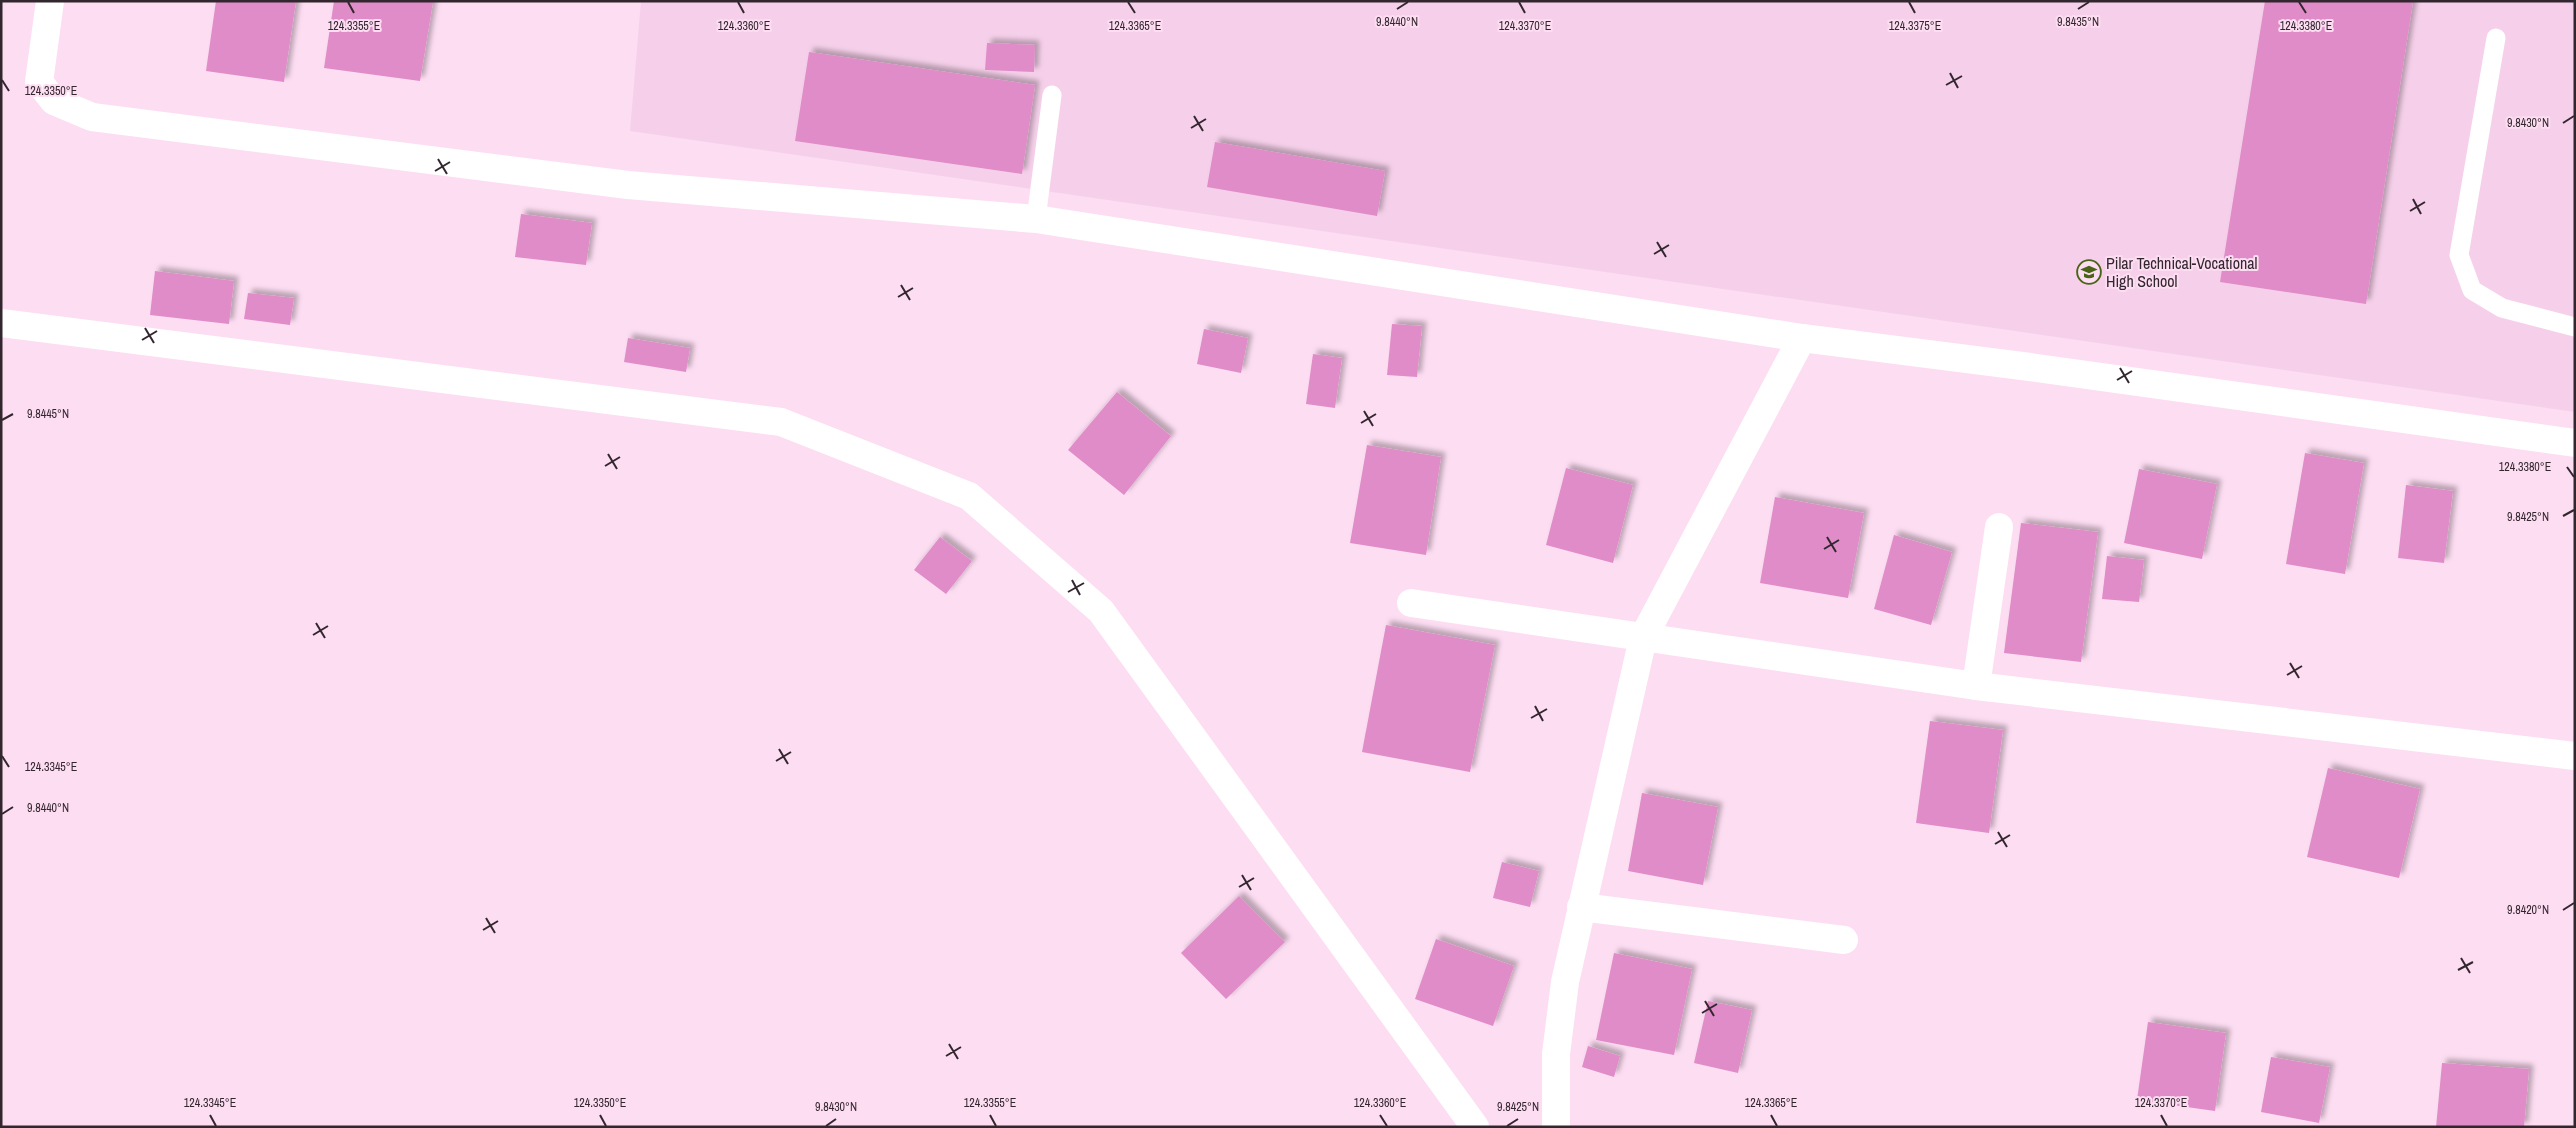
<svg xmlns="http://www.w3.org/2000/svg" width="2576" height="1128" font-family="'Archivo Narrow',sans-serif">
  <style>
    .built { fill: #f6d0ea }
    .building { fill: #e08cc8; filter: url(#shadow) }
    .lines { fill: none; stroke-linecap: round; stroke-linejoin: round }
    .lane { stroke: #fff; stroke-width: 19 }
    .street { stroke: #fff; stroke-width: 28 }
    .ticks { fill: none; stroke: #33272f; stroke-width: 2 }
    .labels { text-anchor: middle; stroke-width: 4; stroke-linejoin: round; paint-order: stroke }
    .poi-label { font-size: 16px; fill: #33272f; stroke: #fdddf2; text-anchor: start }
    .ticks-label { font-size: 12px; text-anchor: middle; fill: #33272f; stroke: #fdddf2; stroke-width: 4; stroke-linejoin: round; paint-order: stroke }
  </style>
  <defs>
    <filter id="shadow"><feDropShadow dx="4.5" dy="-4.5" stdDeviation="2.5" flood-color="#0004"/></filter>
  </defs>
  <rect width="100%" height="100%" fill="#fdddf2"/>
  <path class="built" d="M641 1H2575V412L630 131Z"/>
  <g class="building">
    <path d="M216 1H296L284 82 206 71Z"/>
    <path d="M334 1 433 2 420 81 324 68Z"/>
    <path d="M2265 1H2413L2366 304 2220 282Z"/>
    <path d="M987 43 1035 45 1034 72 985 70Z"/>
    <path d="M809 52 1035 85 1022 174 795 141Z"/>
    <path d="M1215 142 1385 171 1377 216 1207 187Z"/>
    <path d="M521 214 592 223 586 265 515 257Z"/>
    <path d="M155 271 234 281 229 324 150 315Z"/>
    <path d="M248 293 294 298 290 325 244 319Z"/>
    <path d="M1392 324 1422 326 1417 377 1387 375Z"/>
    <path d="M1204 329 1248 338 1241 373 1197 364Z"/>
    <path d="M628 338 690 348 686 372 624 362Z"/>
    <path d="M1313 354 1342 358 1335 408 1306 404Z"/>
    <path d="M1117 392 1171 436 1124 495 1068 450Z"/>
    <path d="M1367 445 1441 457 1426 555 1350 543Z"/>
    <path d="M2305 453 2364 463 2345 574 2286 564Z"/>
    <path d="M1566 468 1633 485 1613 563 1546 545Z"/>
    <path d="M2139 469 2217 484 2202 559 2124 543Z"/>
    <path d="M2406 485 2453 491 2444 563 2398 558Z"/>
    <path d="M1775 497 1864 513 1848 598 1760 583Z"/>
    <path d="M2021 523 2098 532 2081 662 2004 653Z"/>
    <path d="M1894 535 1952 552 1931 625 1874 609Z"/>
    <path d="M940 537 972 561 946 594 914 570Z"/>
    <path d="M2107 556 2144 560 2139 602 2102 599Z"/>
    <path d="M1386 625 1495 645 1470 772 1362 752Z"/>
    <path d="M1930 721 2003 730 1989 833 1916 823Z"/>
    <path d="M2328 768 2420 789 2399 878 2307 857Z"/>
    <path d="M1642 793 1718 807 1703 885 1628 871Z"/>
    <path d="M1502 862 1539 871 1530 907 1493 898Z"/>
    <path d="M1239 896 1285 942 1226 999 1181 953Z"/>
    <path d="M1436 939 1514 966 1493 1026 1415 999Z"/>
    <path d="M1614 953 1692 969 1674 1055 1596 1040Z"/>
    <path d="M1708 1001 1752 1010 1738 1073 1694 1063Z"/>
    <path d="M2148 1022 2226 1033 2215 1111 2137 1100Z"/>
    <path d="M1588 1046 1620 1056 1614 1077 1582 1067Z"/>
    <path d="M2271 1057 2330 1067 2319 1123 2261 1112Z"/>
    <path d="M2442 1063 2529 1069 2524 1127H2436Z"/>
  </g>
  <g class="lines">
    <g class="lane">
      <path d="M2496 38 2459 255 2472 290 2502 308 2575 327"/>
      <path d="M1036 219 1052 95"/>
    </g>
    <g class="street">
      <path d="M50 1 39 82 54 101 92 117 628 185 1036 219 1802 338 2030 367 2575 443"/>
      <path d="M1 323 781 422 969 496 1101 611 1475 1127"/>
      <path d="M1411 603 1976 686 2575 756"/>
      <path d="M1976 686 1999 527"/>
      <path d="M1581 907 1844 940"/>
      <path d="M1556 1127V1054L1565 982 1643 638 1802 338"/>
    </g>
  </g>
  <path class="ticks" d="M348 2 354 13M738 2 744 13M1128 2 1135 13M1519 2 1525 13M1909 2 1915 13M2299 2 2306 13M1397 9 1408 2M2078 9 2089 2M1950 73 1958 88M2 80 9 91M1946 85 1962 76M1194 116 1203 131M2563 123 2574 116M1191 128 1206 119M438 159 447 174M435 171 450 162M2413 199 2421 214M2410 211 2425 202M1657 242 1666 257M1654 254 1669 245M901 285 910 300M898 297 913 288M145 328 154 343M142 340 157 331M2120 368 2129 383M2117 380 2132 371M1364 411 1373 426M2 420 13 414M1361 423 1376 414M608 454 617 469M605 466 620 457M2567 467 2574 477M2563 516 2574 510M1827 537 1836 552M1824 549 1839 540M1072 580 1080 595M1068 592 1084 583M316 623 325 638M313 635 328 626M2290 663 2299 678M2287 675 2302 666M1535 706 1543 721M1531 718 1547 709M779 749 788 764M2 756 9 767M776 761 791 752M2 814 13 807M1998 832 2007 847M1995 844 2010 835M1242 875 1251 890M1239 887 1254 878M2563 910 2574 903M486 918 495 933M483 930 498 921M2461 958 2470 973M2458 970 2473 962M1705 1001 1714 1016M1702 1013 1717 1004M949 1044 958 1059M946 1056 961 1047M210 1115 216 1126M600 1115 606 1126M990 1115 996 1126M1380 1115 1387 1126M1771 1115 1777 1126M2161 1115 2167 1126M826 1126 836 1119M1507 1126 1518 1119"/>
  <defs>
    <g id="school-ring" transform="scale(1.25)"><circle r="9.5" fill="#fdddf2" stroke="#496416" stroke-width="1.5"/><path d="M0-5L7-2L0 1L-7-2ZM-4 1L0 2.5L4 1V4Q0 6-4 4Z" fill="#496416"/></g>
  </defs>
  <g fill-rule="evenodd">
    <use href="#school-ring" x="2089" y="272"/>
  </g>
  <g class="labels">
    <g class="poi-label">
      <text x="2106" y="269">Pilar Technical-Vocational<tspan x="2106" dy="18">High School</tspan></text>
    </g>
  </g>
  <g class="ticks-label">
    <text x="1397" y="26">9.8440°N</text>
    <text x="2078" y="26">9.8435°N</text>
    <text x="354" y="30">124.3355°E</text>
    <text x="744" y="30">124.3360°E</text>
    <text x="1135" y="30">124.3365°E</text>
    <text x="1525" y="30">124.3370°E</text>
    <text x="1915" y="30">124.3375°E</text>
    <text x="2306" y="30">124.3380°E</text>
    <text x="51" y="95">124.3350°E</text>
    <text x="2528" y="127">9.8430°N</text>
    <text x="48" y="418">9.8445°N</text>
    <text x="2525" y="471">124.3380°E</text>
    <text x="2528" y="521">9.8425°N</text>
    <text x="51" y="771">124.3345°E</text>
    <text x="48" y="812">9.8440°N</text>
    <text x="2528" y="914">9.8420°N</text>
    <text x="210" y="1107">124.3345°E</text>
    <text x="600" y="1107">124.3350°E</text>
    <text x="990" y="1107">124.3355°E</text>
    <text x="1380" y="1107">124.3360°E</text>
    <text x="1771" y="1107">124.3365°E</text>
    <text x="2161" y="1107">124.3370°E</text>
    <text x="836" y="1111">9.8430°N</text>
    <text x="1518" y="1111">9.8425°N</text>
  </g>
  <rect width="2576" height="1128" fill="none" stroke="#33272f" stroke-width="5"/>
</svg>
